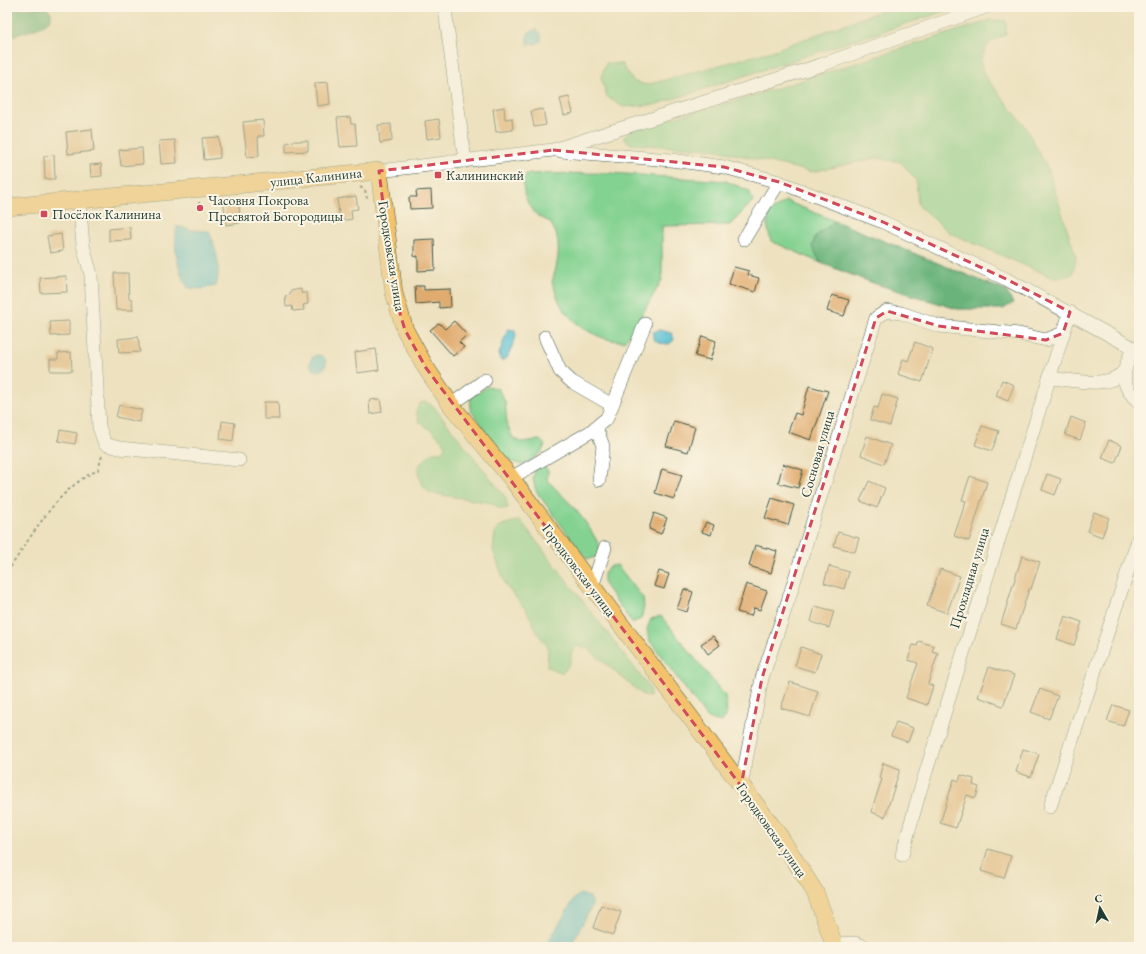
<svg xmlns="http://www.w3.org/2000/svg" width="1146" height="954" font-family="'EB Garamond',serif">
  <style>
    .green { fill: #83d291; stroke: #518862 }
    .forest { fill: #6ab47b; stroke: #447858 }
    .water { fill: #56bfd3; stroke: #3a7e84 }
    .building { fill: #e0ab6e }
    .lines { fill: none; stroke-linecap: round; stroke-linejoin: round }
    .minor-casing { stroke: #3e5649; stroke-width: 14 }
    .major-casing { stroke: #3e5649; stroke-width: 18 }
    .path { stroke: #3e5649; stroke-width: 2; stroke-dasharray: 3 3; stroke-linecap: butt }
    .minor { stroke: #fff; stroke-width: 13 }
    .major { stroke: #f3c26a; stroke-width: 17 }
    .marked { fill: none; stroke: #d1495b; stroke-width: 3; stroke-dasharray: 8 5; stroke-linejoin: round }
    .poi-dot { fill: #d1495b; stroke: #fcf5e5; stroke-width: 1.5 }
    .labels { text-anchor: middle; stroke-width: 4; stroke-linejoin: round; paint-order: stroke }
    .poi-label { font-size: 14px; fill: #1f3d34; stroke: #fcf5e5; text-anchor: start }
    .street-label { font-size: 14px; fill: #1f3d34; stroke: #fcf5e5 }
  </style>
  <rect width="100%" height="100%" fill="#fcf5e5"/>
  <filter id="ink" filterUnits="userSpaceOnUse"><feTurbulence type="fractalNoise" baseFrequency=".025" numOctaves="2"/><feDisplacementMap in="SourceGraphic" scale="8" xChannelSelector="R" yChannelSelector="G"/><feConvolveMatrix kernelMatrix="1 2 1 2 8 2 1 2 1" color-interpolation-filters="sRGB"/></filter>
  <filter id="wash" filterUnits="userSpaceOnUse"><feTurbulence type="fractalNoise" baseFrequency=".012" numOctaves="4" result="noise"/><feDisplacementMap in="SourceGraphic" scale="16" xChannelSelector="R" yChannelSelector="G"/><feGaussianBlur stdDeviation="0.9" result="paint"/><feColorMatrix in="noise" values="0 0 0 0 0 0 0 0 0 0 0 0 0 0 0 0 0 1.4 0 .05"/><feComposite in="paint" operator="in"/></filter>
  <g filter="url(#wash)">
    <rect width="100%" height="100%" fill="#ede1bf"/>
    <g class="green">
      <path d="M891 7H958L654 105 623 107 607 97 601 78 606 63 622 64 633 81 646 85 772 51Z"/>
      <path d="M991 20 1006 21V34L988 44 980 61 984 75 1025 126 1048 169 1076 257 1073 274 1056 279 950 233 918 205 916 180 901 162 876 158 812 172 713 149 631 144 623 138 632 129 743 99Z"/>
      <path d="M610 173 726 181 749 191 753 201 730 225 662 226V280L633 330 624 341C601 342 572 325 561 305 557 298 555 289 552 282 558 264 563 241 551 224 549 220 542 219 538 216 527 207 519 187 526 174Z"/>
      <path d="M786 201 835 221 816 236 812 247 821 263 771 241 767 225 770 212Z"/>
      <path d="M488 386 498 389 505 401 507 425 513 438 520 442 540 440 545 445 541 453 523 465 505 460 470 409 471 398Z"/>
      <path d="M426 402 434 407 506 498 508 508 501 509 492 503 430 493C421 485 418 478 418 466L433 452H441L445 448 444 442 431 430 419 422 416 411 420 403Z"/>
      <path d="M544 466 548 471 547 480C571 504 586 518 601 549L597 557 587 559 581 552 536 491 533 479 535 470Z"/>
      <path d="M520 520 650 688V697L643 695 587 648 577 646 572 651 570 663 563 673 547 667 548 647 538 634 527 611 506 586 493 550 495 532 502 525Z"/>
      <path d="M617 565 643 598 644 607 641 619 632 623 604 584V574L608 567Z"/>
      <path d="M661 616 725 696 727 712 722 722 708 719 649 640 647 629 651 619Z"/>
    </g>
    <g class="forest">
      <path d="M45 7 51 12V19L41 27 7 38V10Z"/>
      <path d="M835 221 1006 291 1013 303 1003 309H957L873 283 821 263 812 247 816 236Z"/>
    </g>
    <g class="water">
      <path d="M536 29 541 35V41L536 44H528L527 39 528 33Z"/>
      <path d="M177 226 192 230 209 231C216 252 222 264 216 286L202 289 188 288C177 270 173 247 177 226Z"/>
      <path d="M508 329 515 330 516 337 507 358 501 361 499 354Z"/>
      <path d="M659 330 672 333 674 340 669 344 659 343 653 339V332Z"/>
      <circle cx="318" cy="363" r="8"/>
      <path d="M580 894 590 897 592 906 570 947H545L574 899Z"/>
    </g>
    <g id="blocks">
      <g class="building">
        <path d="M328 82 330 104 317 106 315 83Z"/>
        <path d="M569 97 573 113 564 115 560 99Z"/>
        <path d="M504 107 505 119 512 118 513 130 496 132 493 109Z"/>
        <path d="M543 109 546 125 534 127 531 111Z"/>
        <path d="M350 117 351 124H355L357 146 340 147 337 118Z"/>
        <path d="M439 119 441 137 427 139 425 121Z"/>
        <path d="M263 120 264 136H258L259 156 247 157 243 122Z"/>
        <path d="M391 124 392 141 380 143 378 125Z"/>
        <path d="M92 129 94 151 68 154 66 132Z"/>
        <path d="M219 137 220 158 204 160 202 138Z"/>
        <path d="M175 140 177 163 161 164 159 141Z"/>
        <path d="M293 141H308V151L286 152V143Z"/>
        <path d="M142 148 143 164 121 166 119 150Z"/>
        <path d="M54 155 55 179H45L44 156Z"/>
        <path d="M101 164 102 176 91 177 90 165Z"/>
        <path d="M431 190 432 208 410 209 409 197H417L416 191Z"/>
        <path d="M356 196 358 209 351 210 352 219 340 221 337 199Z"/>
        <path d="M239 203 240 223 226 225 224 205Z"/>
        <path d="M130 227 131 240 109 241V229Z"/>
        <path d="M61 234 63 251 50 253 47 236Z"/>
        <path d="M434 239 435 270 418 271V256L414 257V240Z"/>
        <path d="M734 267 749 271 748 275 759 278 755 292 729 284Z"/>
        <path d="M114 273H128L129 299H132L133 310H116Z"/>
        <path d="M66 276 67 292 41 293 40 278Z"/>
        <path d="M415 286H424V290L450 289 451 307 439 308V302L416 304Z"/>
        <path d="M301 289V293H307L308 304 303 305 304 310 293 311 292 306 286 307 285 296 290 295V291Z"/>
        <path d="M832 295 849 300 844 316 827 311Z"/>
        <path d="M69 321V335L51 336 50 322Z"/>
        <path d="M454 321 467 335 459 342 464 347 453 356 430 330 439 323 445 329Z"/>
        <path d="M702 336 716 341 710 360 695 356Z"/>
        <path d="M138 337 140 352 119 353 118 339Z"/>
        <path d="M915 342 933 349 922 382 898 374 903 359 908 361Z"/>
        <path d="M376 349 379 370 357 373 355 352Z"/>
        <path d="M71 352 72 371H50V359H58V353Z"/>
        <path d="M1002 380 1014 385 1008 401 996 396Z"/>
        <path d="M809 386 828 391 811 440 788 432 795 413 801 415Z"/>
        <path d="M882 394 898 399 890 426 870 420 874 407 878 408Z"/>
        <path d="M380 399 382 412 370 414 369 400Z"/>
        <path d="M264 402H278L279 419H264Z"/>
        <path d="M119 405 142 410 139 422 116 417Z"/>
        <path d="M1071 417 1086 423 1080 440 1065 435Z"/>
        <path d="M222 421 235 423 233 441 220 439Z"/>
        <path d="M674 421 695 427 688 452 666 446Z"/>
        <path d="M982 426 999 431 992 451 975 445Z"/>
        <path d="M60 430 77 433 75 444 58 441Z"/>
        <path d="M867 436 891 445 884 464 861 455Z"/>
        <path d="M1109 440 1122 446 1115 463 1102 458Z"/>
        <path d="M783 464 803 470 798 488 778 483Z"/>
        <path d="M662 469 682 475 674 499 655 493Z"/>
        <path d="M1047 474 1061 479 1055 495 1042 490Z"/>
        <path d="M970 476 987 482 969 541 954 536 966 501 962 500Z"/>
        <path d="M869 481 885 488 877 508 860 501Z"/>
        <path d="M772 498 794 505 788 525 765 518Z"/>
        <path d="M1094 512 1109 518 1102 537 1087 531Z"/>
        <path d="M654 513 667 518 661 534 649 529Z"/>
        <path d="M706 522 714 525 711 535 702 532Z"/>
        <path d="M838 532 859 538 855 552 834 546Z"/>
        <path d="M755 545 777 551 771 573 749 566Z"/>
        <path d="M1022 556 1040 562 1031 589H1029L1016 629 1001 624Z"/>
        <path d="M829 566 849 572 844 589 824 583Z"/>
        <path d="M940 569 960 576 947 613 927 606Z"/>
        <path d="M659 571 669 574 664 589 654 586Z"/>
        <path d="M746 584 767 591 760 610 754 608 751 616 737 612Z"/>
        <path d="M684 589 693 592 687 612 677 609Z"/>
        <path d="M815 606 834 611 829 628 811 622Z"/>
        <path d="M1065 616 1082 622 1074 645 1057 639Z"/>
        <path d="M713 636 720 645 708 654 701 644Z"/>
        <path d="M919 641 934 646 932 651 938 653 928 684 933 686 927 705 906 698 918 663 908 660 913 645 917 646Z"/>
        <path d="M801 647 821 654 815 672 795 666Z"/>
        <path d="M989 667 1014 675 1003 706 978 697Z"/>
        <path d="M790 682 818 691 810 717 781 708Z"/>
        <path d="M1040 689 1058 696 1049 719 1031 712Z"/>
        <path d="M1113 705 1129 710 1123 726 1107 721Z"/>
        <path d="M896 722 913 728 908 742 891 736Z"/>
        <path d="M1023 749 1039 754 1031 777 1016 772Z"/>
        <path d="M883 763 900 769 885 817 871 812 882 779 879 778Z"/>
        <path d="M961 775 974 779 973 785 979 787 976 798 967 795 956 828 940 823 954 779 959 781Z"/>
        <path d="M988 849 1011 856 1004 878 981 871Z"/>
        <path d="M601 905 621 912 613 935 593 928Z"/>
      </g>
    </g>
  </g>
  <g filter="url(#ink)">
    <use href="#blocks" fill-opacity="0" stroke="#3e5649" stroke-width="1"/>
    <g class="lines">
      <g class="minor-casing">
        <g id="minor">
          <path d="M445 10 465 161"/>
          <path d="M561 151 671 160 724 167 779 182 883 222 1006 279 1139 351"/>
          <path d="M379 171 553 150 821 65 986 7"/>
          <path d="M79 200 83 245 91 275 99 427 105 444 119 448 239 460"/>
          <path d="M744 239 779 182"/>
          <path d="M545 337 560 371 572 382 612 405"/>
          <path d="M1133 348C1123 371 1118 384 1139 402"/>
          <path d="M1049 378C1071 379 1109 391 1125 370"/>
          <path d="M451 405 485 380"/>
          <path d="M596 427 603 446 599 480"/>
          <path d="M511 478 590 432 607 418 645 324"/>
          <path d="M592 587 605 548"/>
          <path d="M741 786 762 678 788 601 876 318 887 311 901 313 939 326 1019 334 1046 340 1063 333"/>
          <path d="M1050 807 1139 537"/>
          <path d="M902 855 919 794 1070 312"/>
          <path d="M835 944 855 943 866 947"/>
        </g>
      </g>
      <g class="major-casing">
        <path id="major" d="M7 207 379 171 394 293 405 330 426 368 451 405 511 478 780 837 815 892 835 947"/>
      </g>
      <g class="path">
        <path d="M360 187 365 190 367 198"/>
        <path d="M199 202 200 208"/>
        <path d="M7 572C33 535 56 489 98 470L102 456"/>
      </g>
      <use href="#minor" class="minor"/>
      <use href="#major" class="major"/>
    </g>
  </g>
  <path d="M0 0H1146V954H0ZM553 150 724 167 779 182 883 222 1006 279 1070 312 1063 333 1046 340 939 326 887 311 876 318 762 678 741 786 426 368 405 330 394 293 379 171Z" fill="#ede1bf" fill-opacity=".55" fill-rule="evenodd"/>
  <path class="marked" d="M553 150 724 167 779 182 883 222 1006 279 1070 312 1063 333 1046 340 939 326 887 311 876 318 762 678 741 786 426 368 405 330 394 293 379 171Z"/>
  <g class="poi-dot">
    <rect x="434" y="171" width="8" height="8" rx="2"/>
    <circle cx="200" cy="208" r="4"/>
    <rect x="40" y="210" width="8" height="8" rx="2"/>
  </g>
  <g class="labels">
    <g class="poi-label">
      <text x="446" y="180">Калининский</text>
      <text x="208" y="205">Часовня Покрова<tspan x="208" dy="16">Пресвятой Богородицы</tspan></text>
      <text x="52" y="219">Посёлок Калинина</text>
    </g>
    <g class="street-label">
      <text transform="translate(316 177) rotate(-6)" y="5">улица Калинина</text>
      <text transform="translate(392 256) rotate(81)" y="5">Городковская улица</text>
      <text transform="translate(817 454) rotate(-74)" y="5">Сосновая улица</text>
      <text transform="translate(579 570) rotate(53)" y="5">Городковская улица</text>
      <text transform="translate(969 578) rotate(-73)" y="5">Прохладная улица</text>
      <text transform="translate(772 830) rotate(55)" y="5">Городковская улица</text>
    </g>
  </g>
  <rect width="1146" height="954" fill="none" stroke="#fcf5e5" stroke-width="24"/>
  <g transform="translate(1100 908) rotate(351)" stroke="#fcf5e5" stroke-width="3" paint-order="stroke">
  <path d="M0-3L7 15L0 10L-7 15Z" fill="#1f3d34"/>
  <text y="-6" font-size="11" font-weight="bold" text-anchor="middle" fill="#1f3d34">С</text>
  </g>
</svg>
